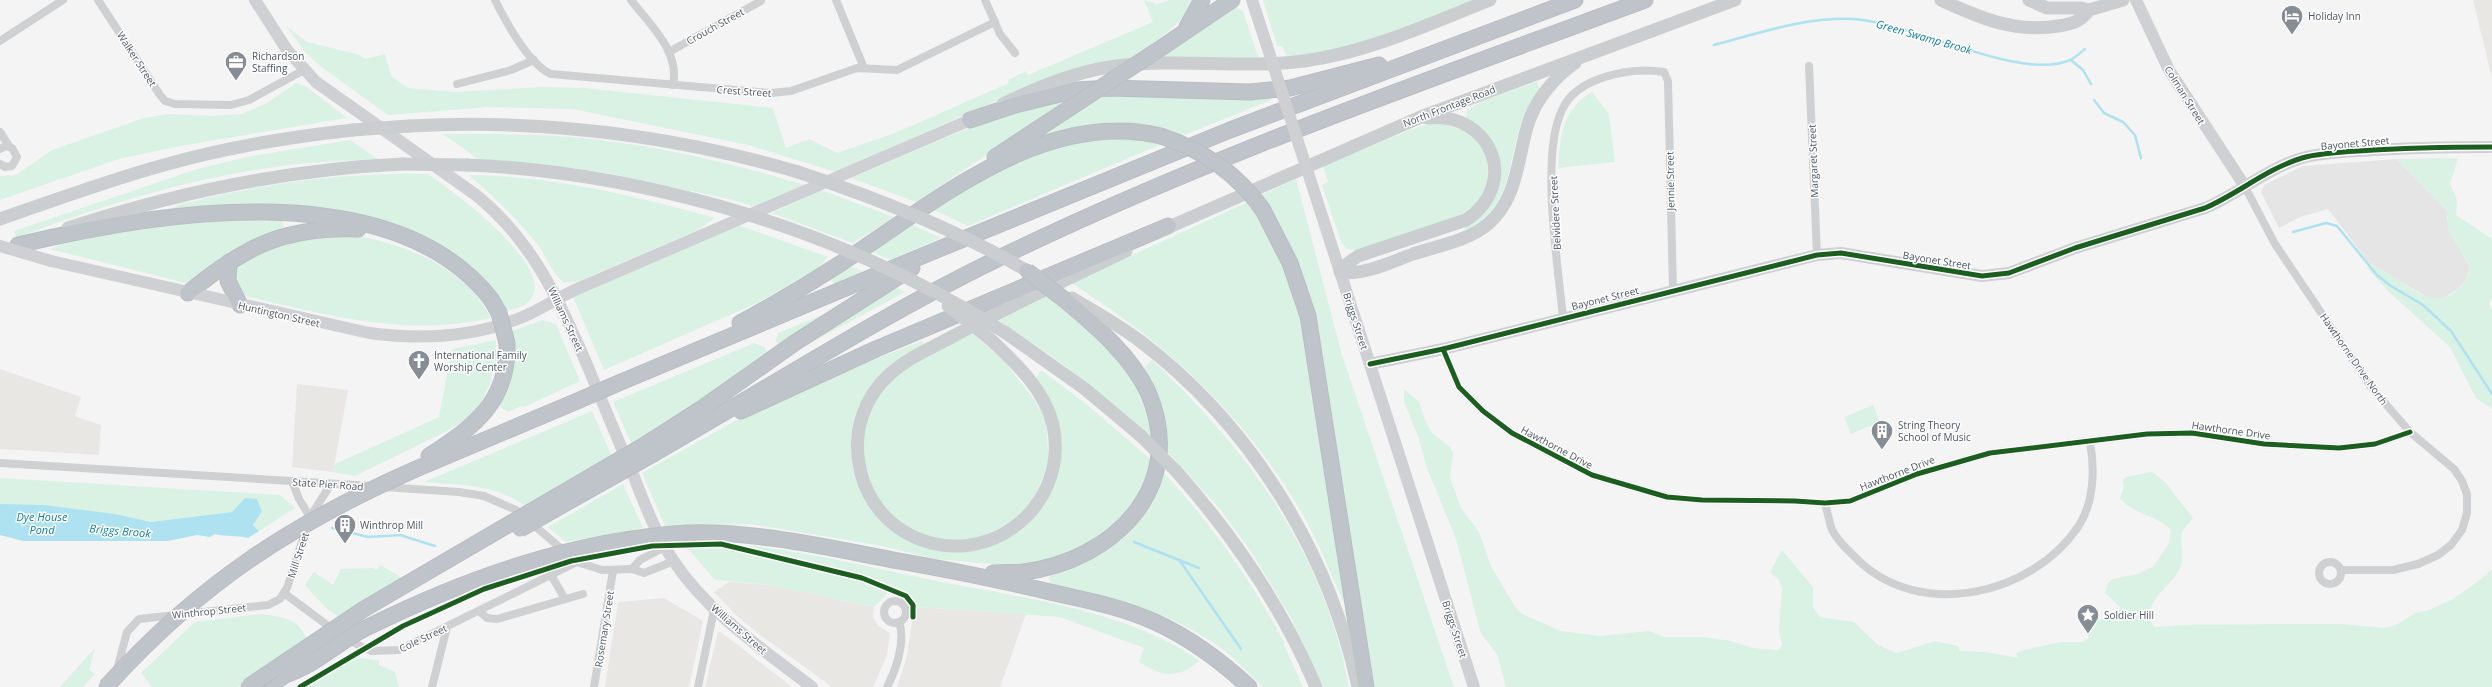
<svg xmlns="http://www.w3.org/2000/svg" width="2492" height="687" font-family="'Open Sans',sans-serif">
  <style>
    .commercial { fill: #e8e7e3 }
    .education { fill: #e6e5e6 }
    .green { fill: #d9f2e3 }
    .water { fill: #aee2f0 }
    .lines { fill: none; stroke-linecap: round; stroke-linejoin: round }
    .stream { stroke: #aee2f0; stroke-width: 2.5 }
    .highway-casing { stroke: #b9bec3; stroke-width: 17 }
    .street { stroke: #ced0d2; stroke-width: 8 }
    .secondary { stroke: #ced0d4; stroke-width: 12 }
    .primary { stroke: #caced1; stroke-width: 13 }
    .highway { stroke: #bec4c9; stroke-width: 15 }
    .highway-bridge-casing { stroke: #b9bec3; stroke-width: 17; stroke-linecap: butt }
    .secondary-bridge { stroke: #ced0d4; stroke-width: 12 }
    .primary-bridge { stroke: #caced1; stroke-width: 13 }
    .highway-bridge { stroke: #bec4c9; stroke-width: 15 }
    .cycleway-casing { stroke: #fff; stroke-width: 8 }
    .cycleway { stroke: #1b5e20; stroke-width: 5 }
    .labels { text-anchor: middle; stroke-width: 3; stroke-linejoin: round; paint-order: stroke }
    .poi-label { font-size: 10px; fill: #4a5661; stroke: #fff; text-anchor: start }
    .street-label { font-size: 10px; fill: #4a5661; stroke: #fff }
    .water-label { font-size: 11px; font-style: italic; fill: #0c7c9b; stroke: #fff }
  </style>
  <rect width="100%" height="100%" fill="#f4f4f4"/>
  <g class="commercial">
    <path d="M2473 0H2492V78Z"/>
    <path d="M0 369 81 397 75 416 101 425 99 455 0 449Z"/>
    <path d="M297 384 348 390 333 472 292 467Z"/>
    <path d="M729 582 769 585 874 607 873 617 878 626 890 633 887 655 873 687H832L763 637 739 618 714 592Z"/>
    <path d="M664 598 703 621 689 687H605L618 602Z"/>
    <path d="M914 607 1026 614 1000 687H897L907 656Z"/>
    <path d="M718 632H721L792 687H705Z"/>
  </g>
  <path class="education" d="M2396 159 2449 213 2447 217 2449 230 2470 267 2466 279 2458 289 2442 299 2429 298 2370 264 2328 209 2300 217 2279 228 2261 192 2264 185 2303 166Z"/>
  <g class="green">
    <path d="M1144 0 1157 4 1170 0H1196L1188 13 1169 31 1128 61 1014 93 836 172 748 145 573 109 489 107 388 115 320 66 305 52 286 26 307 42 360 55 365 59 385 54 391 76 408 88 454 92 542 87 584 88 773 108 786 148 809 139 837 153 895 133 1009 83 1008 80 1026 71 1028 75 1153 22Z"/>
    <path d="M1263 0H1475L1393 33 1347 47 1288 59 1282 46H1277Z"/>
    <path d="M1235 7 1243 11 1259 60 1153 59Z"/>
    <path d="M1537 82 1539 89C1531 101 1523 114 1519 130 1507 172 1510 207 1466 230L1464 227C1483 216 1495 202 1499 180L1466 118 1467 110 1483 101Z"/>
    <path d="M296 83 307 87 347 118 180 146 119 159 0 200V176L16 175 52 150 144 118 169 114 212 116 242 114 267 103Z"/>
    <path d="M1103 91 1271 95V100L1182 136 1149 125 1111 122 1061 130 1026 144Z"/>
    <path d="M1592 92 1609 114 1615 162 1558 168C1560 136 1562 110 1592 92Z"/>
    <path d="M1078 94 916 202 851 178C925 147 999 111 1078 94Z"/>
    <path d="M1438 122 1473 134 1487 157 1488 182 1477 203 1455 219 1358 250 1347 249 1341 242 1322 185 1328 182 1323 166 1415 128Z"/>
    <path d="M443 134C495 134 548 133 600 140 669 148 738 165 805 185L755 207 733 200 608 173 534 163 478 159Z"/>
    <path d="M1102 135 1164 143 968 226 934 210 992 173 1035 153Z"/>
    <path d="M350 140 378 159C354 160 331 161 308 163 206 173 108 203 13 239L16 236 14 231 197 169 247 157Z"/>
    <path d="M2458 158 2450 184 2457 200 2456 215 2492 239V297L2489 304 2492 310V409L2476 398 2450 347 2389 292 2367 268C2386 257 2424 318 2456 291 2464 284 2468 277 2470 267 2464 251 2441 231 2449 213L2396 159Z"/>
    <path d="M428 174C451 190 556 266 531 299 525 307 514 309 506 311L499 296 496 297C475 266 445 248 411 232L174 208C178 203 193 202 199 200 273 182 352 172 428 174Z"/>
    <path d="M469 175C552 176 636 196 715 218L698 230 579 281 564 283C552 273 547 257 538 245 517 219 494 197 469 175Z"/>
    <path d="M1296 179 1342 355 1454 687H1373L1314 311 1295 255 1261 195Z"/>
    <path d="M821 190 894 217 853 243 772 213Z"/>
    <path d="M1250 201 1269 231 1298 302 1346 607C1334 581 1323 553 1310 528 1255 424 1167 343 1071 283Z"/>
    <path d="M255 220 282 221 285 231 190 284 50 249C116 224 186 222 255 220Z"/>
    <path d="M911 224 941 238 890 260 872 252Z"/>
    <path d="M738 225 828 257 818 268 757 303 604 370 573 297Z"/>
    <path d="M352 235C405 244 465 267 491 318 403 337 333 316 248 297L238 291 233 268 244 257 307 237Z"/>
    <path d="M848 265 863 272 834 284 831 278Z"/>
    <path d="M893 286 905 292 792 353 780 350 776 340 778 333Z"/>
    <path d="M1046 293C1082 321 1125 355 1144 398 1149 410 1150 425 1153 438L1063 364 997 319Z"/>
    <path d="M543 320 556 324 580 381 522 408 521 406 508 412 498 405C511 393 514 348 512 331Z"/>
    <path d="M972 332 1004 361 1036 402 1046 422 1049 464 1032 502 1011 522 975 540 934 539 896 522 875 497 861 452 868 413 884 386 901 370Z"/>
    <path d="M496 340V358L490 383 483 399 470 417 447 431 355 476 333 472 335 464 439 417 452 349Z"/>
    <path d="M922 341 925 346 862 401 852 432 851 449 873 510 884 524 902 538 922 546 938 551 961 552 982 549 1006 539 1036 515 1057 469 1036 379 1041 370 1085 403 1155 463 1143 492 1117 528 1067 555 1039 562 1002 565 935 559 882 546 751 524 665 526 642 473 735 421 850 369Z"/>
    <path d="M754 343 764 347 771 360 632 445 613 402Z"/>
    <path d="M1152 360C1248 450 1325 554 1349 687H1323L1290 616 1252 553 1220 509 1165 449 1141 371Z"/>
    <path d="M1404 389 1419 402 1427 425 1432 433 1450 447 1453 453 1450 478 1461 508 1479 532 1491 566 1515 607 1522 614 1561 631 1600 636 1649 631 1664 637H1703L1731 641 1752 648 1778 650 1782 645 1779 631 1782 588 1779 580 1770 572 1782 550 1813 587V607L1820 617 1854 622 1878 645 1897 653 1935 641 1958 646 1960 651 1986 652 2018 658 2016 654 2020 651 2060 642H2082L2088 639C2089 635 2086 631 2089 627 2096 617 2113 619 2121 608L2105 593 2108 583 2113 579 2138 574 2154 566 2169 543 2171 530C2157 515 2130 513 2120 498L2124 487 2123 480 2126 477 2152 472 2165 482 2193 518C2190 523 2185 526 2183 530 2178 543 2187 554 2179 570 2170 587 2149 597 2149 619L2155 627 2183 625 2279 624H2342L2385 628 2398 624 2415 613 2429 610 2453 599 2480 580 2492 569V687H1506L1497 654 1481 634 1456 539 1427 468 1418 436 1404 402Z"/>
    <path d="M1873 405 1880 422 1851 434 1844 417Z"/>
    <path d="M592 411 612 457 525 506C496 484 459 485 424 482Z"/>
    <path d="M1164 473C1212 524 1251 581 1285 643L1284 645 1303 687H1263C1252 677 1243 667 1232 657 1184 616 1111 594 1050 585L1049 571C1116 554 1138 538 1164 473Z"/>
    <path d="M0 478 280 495 295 508 259 531 253 525 262 511 257 499 245 498 232 512 151 522 115 514 0 504Z"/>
    <path d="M623 484 643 528 566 542 548 527Z"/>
    <path d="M691 543C771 542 849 563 927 579 1019 598 1119 607 1199 660 1192 670 1174 677 1162 673 1154 671 1146 666 1139 662L1144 648 1060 617 917 607 912 597 894 587 874 607 769 585 715 580 685 545H691Z"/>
    <path d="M380 565 403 578 339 617 327 609 305 585 314 572 333 585 341 569 373 568 377 570Z"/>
    <path d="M260 614C280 617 298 617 306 638L237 687H152L141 673 195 622Z"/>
    <path d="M95 648 89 670 95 674 83 687H60Z"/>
    <path d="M351 657 379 660V665L395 672 399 687H303Z"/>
  </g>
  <path class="water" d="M245 498 257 499 262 511 253 525 259 531 248 538C236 535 226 537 215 534L210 537 197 535 168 541H23L0 535V504L43 505 115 514 151 522 232 512Z"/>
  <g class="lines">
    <g class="stream">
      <path d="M1714 45C1759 33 1805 17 1853 19 1911 22 2020 82 2070 60 2075 58 2080 53 2085 49"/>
      <path d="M2071 60 2083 70 2091 84"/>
      <path d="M2094 100 2104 113 2123 122 2135 135 2141 158"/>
      <path d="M2293 232 2326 223 2337 226 2377 275 2391 286 2423 305 2451 331 2492 394"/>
      <path d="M332 528 368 537 400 535 435 546"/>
      <path d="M1134 542 1199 568"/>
      <path d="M1180 561 1241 649"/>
    </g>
    <g class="highway-casing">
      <g id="highway">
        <path d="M1187 27 1202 0"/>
        <path d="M1164 46 1232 0"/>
        <path d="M970 120 1015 105 1076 90 1110 88 1250 92 1290 88 1379 65"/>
        <path d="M995 157 1062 113"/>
        <path d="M1263 210 1290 263 1308 316 1366 687"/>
        <path d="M18 245C154 212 391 172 491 299"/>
        <path d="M229 262 228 281 240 305"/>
        <path d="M188 293C245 246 283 227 358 229"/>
        <path d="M740 323C783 300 824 275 864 248 950 190 1051 110 1161 136"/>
        <path d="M621 382 939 249 1230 130 1575 0"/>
        <path d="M741 411 876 349 1168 226"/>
        <path d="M648 443 701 409 796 342 912 268"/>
        <path d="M653 454C767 389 878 317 997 259 1206 157 1427 81 1645 0"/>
        <path d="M429 456C474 427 509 401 507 343"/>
        <path d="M416 469 575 402"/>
        <path d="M687 533C759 531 829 548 899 561 950 570 1000 580 1050 592 1086 600 1122 607 1155 622 1190 638 1221 661 1249 687"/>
        <path d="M993 573C1003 572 1013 573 1023 572 1113 561 1189 487 1148 392 1131 356 1096 326 1065 300"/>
        <path d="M268 687 285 675"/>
      </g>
    </g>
    <g class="street">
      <path d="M98 0 160 95 165 101 175 104 231 105 249 100 304 70"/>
      <path d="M495 0C506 22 529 64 551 74L771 93 791 91 857 68 897 70 995 22"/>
      <path d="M631 0C650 25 680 51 673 85"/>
      <path d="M836 0 864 68"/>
      <path d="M985 0 1000 34 1015 53"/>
      <path d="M0 41 63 0"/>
      <path d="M669 52 761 1"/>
      <path d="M1809 66 1817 255"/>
      <path d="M457 84 511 70 534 60"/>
      <path d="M0 132 9 146"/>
      <path d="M0 149 6 146 12 148 17 157 12 166 5 167 0 164"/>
      <path d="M2244 185 2275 244 2371 387 2410 432 2454 469 2462 481 2467 494V513L2462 530 2451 545 2438 555 2418 564 2393 570H2341"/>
      <path d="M1563 318C1558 266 1540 155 1562 110 1577 76 1632 67 1664 72L1668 81 1673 290"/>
      <path d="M1443 349 1459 387 1483 411 1512 433 1592 475 1667 497 1702 500 1795 501 1825 503 1850 501 1917 474 1990 453 2147 434 2192 433 2264 444 2339 448 2375 444 2410 432"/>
      <path d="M0 463 372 486"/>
      <path d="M292 481 299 499 310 517"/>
      <path d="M384 487 459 492 484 496 516 510 577 562 602 570 632 569 644 573 674 561"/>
      <path d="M1825 503C1827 511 1829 519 1831 527 1835 539 1849 551 1858 560 1920 620 2031 596 2078 527 2094 503 2095 470 2090 442"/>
      <circle cx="2330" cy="573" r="11"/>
      <path d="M632 569 640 560 665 547"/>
      <path d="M551 575 565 599"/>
      <path d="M284 593 335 631"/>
      <circle cx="895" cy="612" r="11"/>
      <path d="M479 611 487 618 497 619 583 594"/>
      <path d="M344 638 371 651 399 650 577 562"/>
      <path d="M116 673 127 632 139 619 268 605 280 599 287 588 310 517 331 484"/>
      <path d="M432 687 447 627"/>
      <path d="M594 687 613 571"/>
      <path d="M698 687 714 610"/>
      <path d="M887 687C896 670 906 641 899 622"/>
    </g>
    <g class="secondary">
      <path d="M255 0 287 50 316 82 476 195C533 241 560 302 588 367 603 404 618 440 634 477 645 505 656 534 673 560 708 613 762 649 812 687"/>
      <path d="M1252 0 1267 46"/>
      <path d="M2136 0 2169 70 2244 185"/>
      <path d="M1313 188 1474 687"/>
      <path d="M51 261 369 333C421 340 476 337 525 316 543 308 559 297 577 289L970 120"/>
      <path d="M1370 364 1443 349 1817 255 1841 253 1982 276 2009 273 2075 248 2205 208C2238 194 2266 169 2302 158 2320 153 2340 152 2359 151 2403 148 2448 147 2492 147"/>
    </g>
    <g class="primary">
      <path d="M1941 0C1980 18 2015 33 2058 26 2071 24 2081 22 2089 10"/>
      <path d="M2029 0 2047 8H2081L2089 10 2123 0"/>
      <path d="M1003 104C1040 86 1077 71 1117 66 1179 58 1242 69 1304 61 1369 52 1429 24 1490 0"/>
      <path d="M1427 118C1491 111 1521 183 1466 220L1358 256 1344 266 1340 272C1363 276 1391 262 1413 254 1437 246 1468 241 1488 224 1519 198 1517 156 1529 121 1537 98 1555 77 1575 63"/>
      <path d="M409 126C541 119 672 135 798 172"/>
      <path d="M467 165C553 168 636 183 719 206"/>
      <path d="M0 219C55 200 109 180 164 165 226 147 289 137 353 130"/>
      <path d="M68 228C178 192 288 169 403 164"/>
      <path d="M1160 231 1423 116 1735 0"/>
      <path d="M1072 298C1095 312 1119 325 1140 341 1251 425 1329 552 1358 687"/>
      <path d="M1006 333 1085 389 1141 436"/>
      <path d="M990 339C1015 362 1045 390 1053 425 1071 511 979 577 903 531 879 516 863 491 859 463 853 430 865 396 890 374 910 356 936 346 959 333 1014 304 1070 278 1126 251"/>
      <path d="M1176 471C1233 535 1282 607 1316 687"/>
    </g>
    <use href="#highway" class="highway"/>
    <g class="highway-bridge-casing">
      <g id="highway-bridge">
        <path d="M1062 113 1164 46"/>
        <path d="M1161 136C1203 150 1237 173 1263 210"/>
        <path d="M1027 271 1065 300"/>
        <path d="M491 299 499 313 507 343"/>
        <path d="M575 402 621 382"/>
        <path d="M520 529 653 454"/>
        <path d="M285 675C316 665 338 642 366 628 467 578 574 540 687 533"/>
        <path d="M106 687C198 585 291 524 416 469"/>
        <path d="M248 687 364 609 648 443"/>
      </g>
    </g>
    <g class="secondary-bridge">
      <path d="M1267 46 1313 188"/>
      <path d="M0 246 51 261"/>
    </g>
    <g class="primary-bridge">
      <path d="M353 130 409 126"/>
      <path d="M403 164 467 165"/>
      <path d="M798 172C880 199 961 231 1036 276"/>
      <path d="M719 206C819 234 918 278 1006 333"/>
      <path d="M948 306 990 339"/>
      <path d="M1141 436 1176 471"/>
    </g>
    <use href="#highway-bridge" class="highway-bridge"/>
    <g class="cycleway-casing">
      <g id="cycleway">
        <path d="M1443 349 1459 387 1483 411 1512 433 1592 475 1667 497 1702 500 1795 501 1825 503 1850 501 1917 474 1990 453 2147 434 2192 433 2264 444 2339 448 2375 444 2410 432"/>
        <path d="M1370 364 1443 349 1817 255 1841 253 1982 276 2009 273 2075 248 2205 208C2238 194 2266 169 2302 158 2320 153 2340 152 2359 151 2403 148 2448 147 2492 147"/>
        <path d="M300 687 403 626 484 589 571 561 652 546 721 544 862 578 906 596 913 605V617"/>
      </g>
    </g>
    <use href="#cycleway" class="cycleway"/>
  </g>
  <defs>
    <g id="hotel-pin" transform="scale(1.15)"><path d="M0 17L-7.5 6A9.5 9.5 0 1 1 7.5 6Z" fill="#868d94" stroke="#fff"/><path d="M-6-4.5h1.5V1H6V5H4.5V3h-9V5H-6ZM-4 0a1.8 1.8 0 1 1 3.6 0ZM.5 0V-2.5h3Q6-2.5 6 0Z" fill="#fff"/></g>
    <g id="office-pin" transform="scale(1.15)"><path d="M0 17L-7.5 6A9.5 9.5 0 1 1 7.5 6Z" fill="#868d94" stroke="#fff"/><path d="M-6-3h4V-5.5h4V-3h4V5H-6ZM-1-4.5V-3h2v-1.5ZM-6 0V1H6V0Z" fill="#fff"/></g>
    <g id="church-pin" transform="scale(1.15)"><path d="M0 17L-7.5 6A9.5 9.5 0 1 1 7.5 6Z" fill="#868d94" stroke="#fff"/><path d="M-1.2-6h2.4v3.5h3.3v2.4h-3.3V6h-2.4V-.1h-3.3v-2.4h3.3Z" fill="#fff"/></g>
    <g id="building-pin" transform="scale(1.15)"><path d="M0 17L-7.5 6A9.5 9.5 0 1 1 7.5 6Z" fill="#868d94" stroke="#fff"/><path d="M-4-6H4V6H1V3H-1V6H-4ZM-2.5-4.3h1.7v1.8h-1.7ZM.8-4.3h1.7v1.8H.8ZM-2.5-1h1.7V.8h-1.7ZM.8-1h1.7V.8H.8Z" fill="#fff"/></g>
    <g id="sight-pin" transform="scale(1.15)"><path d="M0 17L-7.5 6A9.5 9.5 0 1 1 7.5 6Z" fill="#868d94" stroke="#fff"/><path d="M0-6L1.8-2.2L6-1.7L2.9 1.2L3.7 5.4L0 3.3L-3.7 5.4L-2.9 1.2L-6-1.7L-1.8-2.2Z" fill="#fff"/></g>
  </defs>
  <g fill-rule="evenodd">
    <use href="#hotel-pin" x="2292" y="16"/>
    <use href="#office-pin" x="236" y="62"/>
    <use href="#church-pin" x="419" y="361"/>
    <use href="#building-pin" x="1882" y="431"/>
    <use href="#building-pin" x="345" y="525"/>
    <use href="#sight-pin" x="2088" y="615"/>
  </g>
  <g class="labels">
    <g class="poi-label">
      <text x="2308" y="20">Holiday Inn</text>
      <text x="252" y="60">Richardson<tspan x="252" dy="12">Staffing</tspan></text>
      <text x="434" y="359">International Family<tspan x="434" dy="12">Worship Center</tspan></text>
      <text x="1898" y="429">String Theory<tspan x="1898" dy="12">School of Music</tspan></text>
      <text x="360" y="529">Winthrop Mill</text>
      <text x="2104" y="619">Soldier Hill</text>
    </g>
    <g class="street-label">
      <text transform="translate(715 26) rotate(-29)" y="4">Crouch Street</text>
      <text transform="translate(137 59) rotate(57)" y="4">Walker Street</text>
      <text transform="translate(744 91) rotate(4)" y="4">Crest Street</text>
      <text transform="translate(2185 95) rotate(58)" y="4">Colman Street</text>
      <text transform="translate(1449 106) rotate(-21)" y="4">North Frontage Road</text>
      <text transform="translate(2355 143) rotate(-5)" y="4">Bayonet Street</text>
      <text transform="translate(1813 161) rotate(-92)" y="4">Margaret Street</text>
      <text transform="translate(1670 181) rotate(-91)" y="4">Jennie Street</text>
      <text transform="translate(1555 213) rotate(-93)" y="4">Belvidere Street</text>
      <text transform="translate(1937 260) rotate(9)" y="4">Bayonet Street</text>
      <text transform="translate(1605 298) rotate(-14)" y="4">Bayonet Street</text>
      <text transform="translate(279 314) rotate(13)" y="4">Huntington Street</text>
      <text transform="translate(566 319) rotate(65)" y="4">Williams Street</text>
      <text transform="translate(1356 321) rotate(72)" y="4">Briggs Street</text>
      <text transform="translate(2354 359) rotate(55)" y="4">Hawthorne Drive North</text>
      <text transform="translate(2231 430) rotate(8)" y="4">Hawthorne Drive</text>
      <text transform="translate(1557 447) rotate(28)" y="4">Hawthorne Drive</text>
      <text transform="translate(1897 473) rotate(-21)" y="4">Hawthorne Drive</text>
      <text transform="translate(328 484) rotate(4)" y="4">State Pier Road</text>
      <text transform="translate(298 555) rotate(-72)" y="4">Mill Street</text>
      <text transform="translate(209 611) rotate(-6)" y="4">Winthrop Street</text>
      <text transform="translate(604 629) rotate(-81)" y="4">Rosemary Street</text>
      <text transform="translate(739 629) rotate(41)" y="4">Williams Street</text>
      <text transform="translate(1455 629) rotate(72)" y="4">Briggs Street</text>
      <text transform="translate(423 638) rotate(-25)" y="4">Cole Street</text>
    </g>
    <g class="water-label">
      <text transform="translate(1924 37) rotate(16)" y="4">Green Swamp Brook</text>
      <text x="42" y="521">Dye House<tspan x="42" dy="13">Pond</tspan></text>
      <text transform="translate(120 531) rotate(5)" y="4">Briggs Brook</text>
    </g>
  </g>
</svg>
